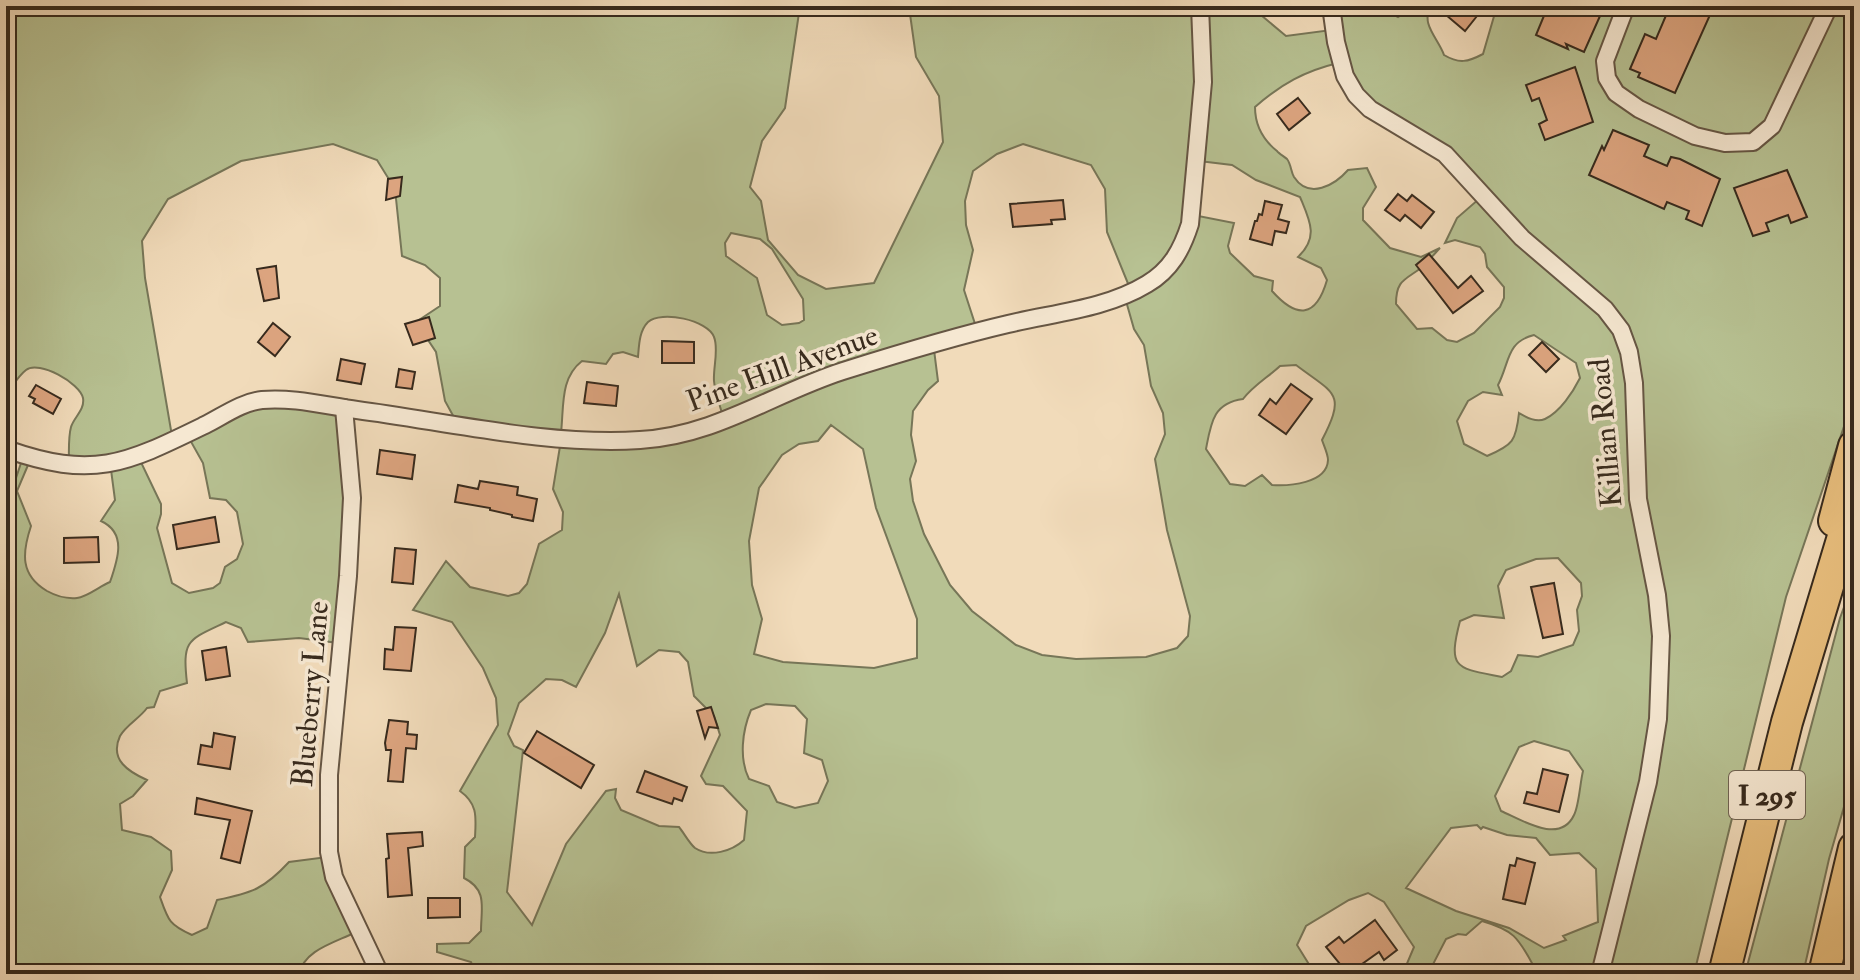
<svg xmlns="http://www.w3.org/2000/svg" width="1860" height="980" font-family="'IM FELL Double Pica',serif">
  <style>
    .green { fill: #b7c192; stroke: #777658; stroke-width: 2; fill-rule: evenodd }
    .building { fill: #dca47f; stroke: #372a1d; stroke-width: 2 }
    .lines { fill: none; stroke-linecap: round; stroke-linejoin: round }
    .street-casing { stroke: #665644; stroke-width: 20 }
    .highway-casing { stroke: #372a1d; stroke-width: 34 }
    .street { stroke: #f6e8d2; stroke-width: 16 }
    .highway { stroke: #e8be7d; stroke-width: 30 }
    .labels { text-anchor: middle; stroke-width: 7; stroke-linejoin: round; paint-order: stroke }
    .shield { fill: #f6e8d2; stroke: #706353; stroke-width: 2 }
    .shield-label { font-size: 28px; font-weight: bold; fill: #372a1d }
    .street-label { font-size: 30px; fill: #372a1d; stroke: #f6e8d2 }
  </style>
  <rect width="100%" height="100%" fill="#f1dbba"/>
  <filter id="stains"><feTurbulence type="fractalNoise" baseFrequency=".0025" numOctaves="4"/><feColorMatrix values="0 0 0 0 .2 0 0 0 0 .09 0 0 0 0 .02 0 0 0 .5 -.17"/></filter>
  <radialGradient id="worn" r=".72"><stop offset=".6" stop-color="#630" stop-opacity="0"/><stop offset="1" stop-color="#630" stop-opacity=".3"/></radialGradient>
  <g class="green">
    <path d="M6 6H800L785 108 762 141 750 187 761 201 768 240 798 275 826 289 874 283 943 142 939 96 916 57 910 14 903 6H1253L1255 10 1286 36 1332 30 1329 6H1377L1398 17 1415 6H1431C1420 24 1438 38 1444 55 1459 64 1468 62 1483 54L1497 6H1854V397L1786 597 1694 974H1530L1533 965C1518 937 1513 930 1482 921L1466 935 1458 934 1446 939 1430 970 1431 974H1397L1406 966 1414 947 1384 902 1368 893 1349 900 1306 926 1297 945 1315 974H476L471 962 437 952V944L469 943 481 931C481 908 488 890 464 878L465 847 475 837C476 817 478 804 460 791L498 725 496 698 483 668 452 622 413 610 446 561 470 587 508 596 519 593 527 584 539 544 562 530 563 512 553 489 562 434 634 437 723 417C720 405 715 393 714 381 713 368 719 349 714 337 708 320 661 310 648 322 639 331 639 346 638 357L623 352 613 354 606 364 582 361C560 378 564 406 561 433L456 421 445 401 436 352 416 322 440 306V278L425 265 402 256 395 189 377 160 333 144 241 161 168 199 142 241 145 278 172 436 137 454 161 504V514L157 528 172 583 189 593 213 588 220 583 225 567 237 559 243 544 237 512 226 500 210 498 203 463 185 431 245 403 341 404 349 467 339 643 299 638 248 642 241 628 226 622C188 640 182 639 187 683L160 691 154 707 147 708C140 718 126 725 120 736 109 760 129 772 147 780L133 796 120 804 122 830 151 837 171 851 172 870 160 897C168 920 169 925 192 935L207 928 217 900C252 893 264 889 289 862L327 857 354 933C336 942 302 951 300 974H6V508L23 457 31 458 17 491 31 526C22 553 20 575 47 591 56 596 66 599 77 598 87 597 100 586 110 582 118 559 127 533 101 521L115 500 110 462 69 465C69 453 68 438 71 427 74 417 85 410 83 398 80 383 39 360 26 370 18 376 12 387 6 395ZM1338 63 1392 126 1447 160 1479 199 1457 218 1445 243 1455 240 1480 247 1485 254 1487 267 1504 287V298L1500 307 1474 333 1457 342 1447 340 1432 328 1417 329 1396 304C1396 280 1405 280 1421 268 1428 262 1434 254 1440 248L1421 257 1390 248 1363 220V208L1376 187 1367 168 1348 170C1335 185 1309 200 1294 177 1291 172 1291 164 1287 159 1285 157 1278 153 1277 151 1262 139 1255 125 1255 107 1281 84 1305 71 1338 63ZM1023 144 1091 165 1105 189 1107 232 1129 286 1124 294 1134 329 1144 345 1151 386 1163 413 1165 434 1155 459 1167 530 1190 616 1188 636 1177 648 1146 657 1076 659 1042 655 1016 645 972 611 950 585 924 534 913 501 910 479 916 461 911 435 913 411 928 390 938 381 933 342 976 327 964 290 973 250 966 225 965 201 973 171 997 154ZM1199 161 1232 165 1256 180 1300 197C1310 221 1319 237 1298 257L1321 268 1327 280C1316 318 1297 319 1272 291L1273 281 1254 276 1230 253 1228 246 1234 223 1193 215ZM731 233 760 239 772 249 803 299 804 320 799 323 782 325 767 315 757 278 726 256 725 243ZM1534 335 1576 363 1580 378C1573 392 1560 412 1545 419 1536 423 1526 417 1519 413 1516 441 1513 445 1487 456L1464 444 1457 421 1468 401 1483 392 1502 395 1498 385C1510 362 1506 342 1534 335ZM1296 365C1334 394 1347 392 1322 440 1324 446 1328 454 1328 460 1327 484 1288 486 1272 485L1262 475 1245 486 1230 484 1206 449C1211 423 1213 403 1243 399 1254 385 1267 378 1280 366ZM831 425 863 449 876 508 917 619V658L874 668 783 662 754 654 762 619 752 585 749 541 759 488 782 455 799 444 818 441ZM1558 558 1581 583 1582 596 1577 610 1579 631 1573 645 1538 657 1518 655 1511 671 1502 677C1457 668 1447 670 1460 621L1474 615 1504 618 1498 586 1506 570 1536 559ZM619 594 637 666 659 650 679 652 688 662 694 696 714 716 720 735 701 776 706 784 723 786 747 811 744 840C732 851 710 858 695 848 689 843 684 833 679 827L659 826 621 810 615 798 616 789 606 791 566 844 532 925 507 892 523 750 514 746 508 734 519 703 546 679 562 680 576 687 605 633ZM766 704 795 706 807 719 804 753 822 760 828 781 818 803 795 808 777 802 769 786 749 779C739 759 742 731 751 710ZM1534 741 1569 751 1583 771C1580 783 1579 806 1574 815 1560 845 1522 820 1501 811L1495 796 1519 747ZM1477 825 1481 829 1483 827 1507 835 1536 838 1550 855 1579 853 1596 869 1598 922 1563 936 1566 940 1544 948 1509 928 1456 911 1406 888 1451 828Z"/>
    <path d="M1854 580V772L1829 859 1803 974H1745L1840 618Z"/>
  </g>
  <g class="building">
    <path d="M1454 6H1465L1477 16 1465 31 1446 15Z"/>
    <path d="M1548 6H1592L1589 12 1600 16 1584 52 1566 44 1568 49 1536 35Z"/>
    <path d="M1670 6H1714L1675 93 1638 77 1640 73 1630 69 1645 34 1656 39Z"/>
    <path d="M1575 67 1593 122 1545 140 1539 124 1547 120 1539 98 1532 101 1526 85Z"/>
    <path d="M1298 98 1310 113 1289 130 1277 114Z"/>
    <path d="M1613 130 1649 145 1644 156 1667 166 1671 157 1680 159 1720 179 1702 226 1686 219 1689 211 1667 202 1664 209 1589 175 1602 146 1604 150Z"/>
    <path d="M1787 170 1807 217 1791 223 1788 215 1766 223 1769 231 1753 236 1734 188Z"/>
    <path d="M402 177 400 196 386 200 388 179Z"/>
    <path d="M1398 194 1407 201 1412 195 1434 212 1421 228 1405 215 1400 221 1385 210Z"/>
    <path d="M1063 200 1065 219 1051 220 1052 224 1013 227 1010 204Z"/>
    <path d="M1265 201 1282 205 1278 219 1289 222 1286 233 1275 231 1272 245 1250 239 1255 221H1257L1259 214 1262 215Z"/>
    <path d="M1429 254 1458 288 1471 276 1483 291 1453 313 1416 265Z"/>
    <path d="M276 266 279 298 264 301 257 269Z"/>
    <path d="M429 317 435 338 413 345 405 324Z"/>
    <path d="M273 323 290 337 275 356 258 342Z"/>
    <path d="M662 341 694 342V363H662Z"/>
    <path d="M1542 342 1559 359 1546 372 1529 355Z"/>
    <path d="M341 359 365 364 361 384 337 380Z"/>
    <path d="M399 369 415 372 412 389 396 387Z"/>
    <path d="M587 382 618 386 616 406 584 403Z"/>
    <path d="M1291 384 1312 399 1286 434 1259 415 1270 399 1276 404Z"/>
    <path d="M36 385 61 399 53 414 33 403 35 399 29 396Z"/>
    <path d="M380 450 415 455 412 479 377 474Z"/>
    <path d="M480 481 518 487 517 495 537 499 533 521 512 517V515L490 510V508L455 502 458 485 478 489Z"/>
    <path d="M215 517 219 542 177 549 173 525Z"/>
    <path d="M98 537 99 562 64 563V538Z"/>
    <path d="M395 548 416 550 413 584 392 582Z"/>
    <path d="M1554 583 1563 634 1543 638 1531 587Z"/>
    <path d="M395 627 416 628 411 671 384 669 385 649 393 650Z"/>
    <path d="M226 647 230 676 206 680 202 651Z"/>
    <path d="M711 707 718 728 709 727 705 738 697 711Z"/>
    <path d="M389 720 408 722 407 734 417 735 416 749 406 748 403 782 388 781 391 750H386L385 743Z"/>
    <path d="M537 731 594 765 581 788 524 753Z"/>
    <path d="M214 733 235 737 230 769 198 764 201 745 212 747Z"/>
    <path d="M1543 769 1568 775 1559 812 1524 803 1527 792 1537 794Z"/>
    <path d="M645 771 687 787 682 801 674 798 672 804 637 792Z"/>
    <path d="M197 798 252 811 240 863 221 858 230 820 195 814Z"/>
    <path d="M422 832 423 846 408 848 412 895 388 897 386 859 389 858 387 834Z"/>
    <path d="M1517 858 1535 863 1525 904 1503 899 1510 865 1515 866Z"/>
    <path d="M428 898H460V917L428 918Z"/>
    <path d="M1375 920 1397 950 1384 960 1379 952 1348 974 1326 947 1339 937 1344 943Z"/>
  </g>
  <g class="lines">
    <g class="street-casing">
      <g id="street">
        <path d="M1331 6 1336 42 1345 76 1356 95 1370 109 1445 154 1522 238 1605 309 1621 330 1629 352 1634 383 1638 499 1657 595 1661 636 1658 719 1648 782 1600 974"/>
        <path d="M1626 6 1605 61 1607 78 1616 93 1639 109 1695 136 1725 143 1753 142 1772 126 1829 6"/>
        <path d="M344 408 352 498 348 576 329 775V852L334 877 380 974"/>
        <path d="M6 449C94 480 125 464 205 425 223 416 242 402 262 400 293 397 327 406 357 410 448 422 549 446 640 440 715 436 774 393 843 371 897 354 952 337 1008 324 1053 313 1106 309 1147 284 1171 270 1182 249 1190 224L1203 82 1200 6"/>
      </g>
    </g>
    <g class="highway-casing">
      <g id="highway">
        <path d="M1834 521 1854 446"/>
        <path d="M1724 974 1787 722 1854 500"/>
        <path d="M1824 974 1854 848"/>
      </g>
    </g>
    <use href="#street" class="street"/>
    <use href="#highway" class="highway"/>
  </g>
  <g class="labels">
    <rect class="shield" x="1729" y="771" width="76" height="48" rx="6"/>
    <g class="shield-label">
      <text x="1767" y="805">I 295</text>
    </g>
    <g class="street-label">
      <text transform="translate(782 368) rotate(-20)" y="10">Pine Hill Avenue</text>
      <text transform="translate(1605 433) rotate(-95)" y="10">Killian Road</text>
      <text transform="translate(310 694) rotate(-85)" y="10">Blueberry Lane</text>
    </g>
  </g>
  <rect width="1860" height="980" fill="none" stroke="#f1dbba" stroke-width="32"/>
  <rect x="8" y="8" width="1844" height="964" fill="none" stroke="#372a1d" stroke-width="4"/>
  <rect x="16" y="16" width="1828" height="948" fill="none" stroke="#372a1d" stroke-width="2"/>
  <rect width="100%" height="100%" filter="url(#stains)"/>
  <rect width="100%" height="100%" fill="url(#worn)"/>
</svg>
